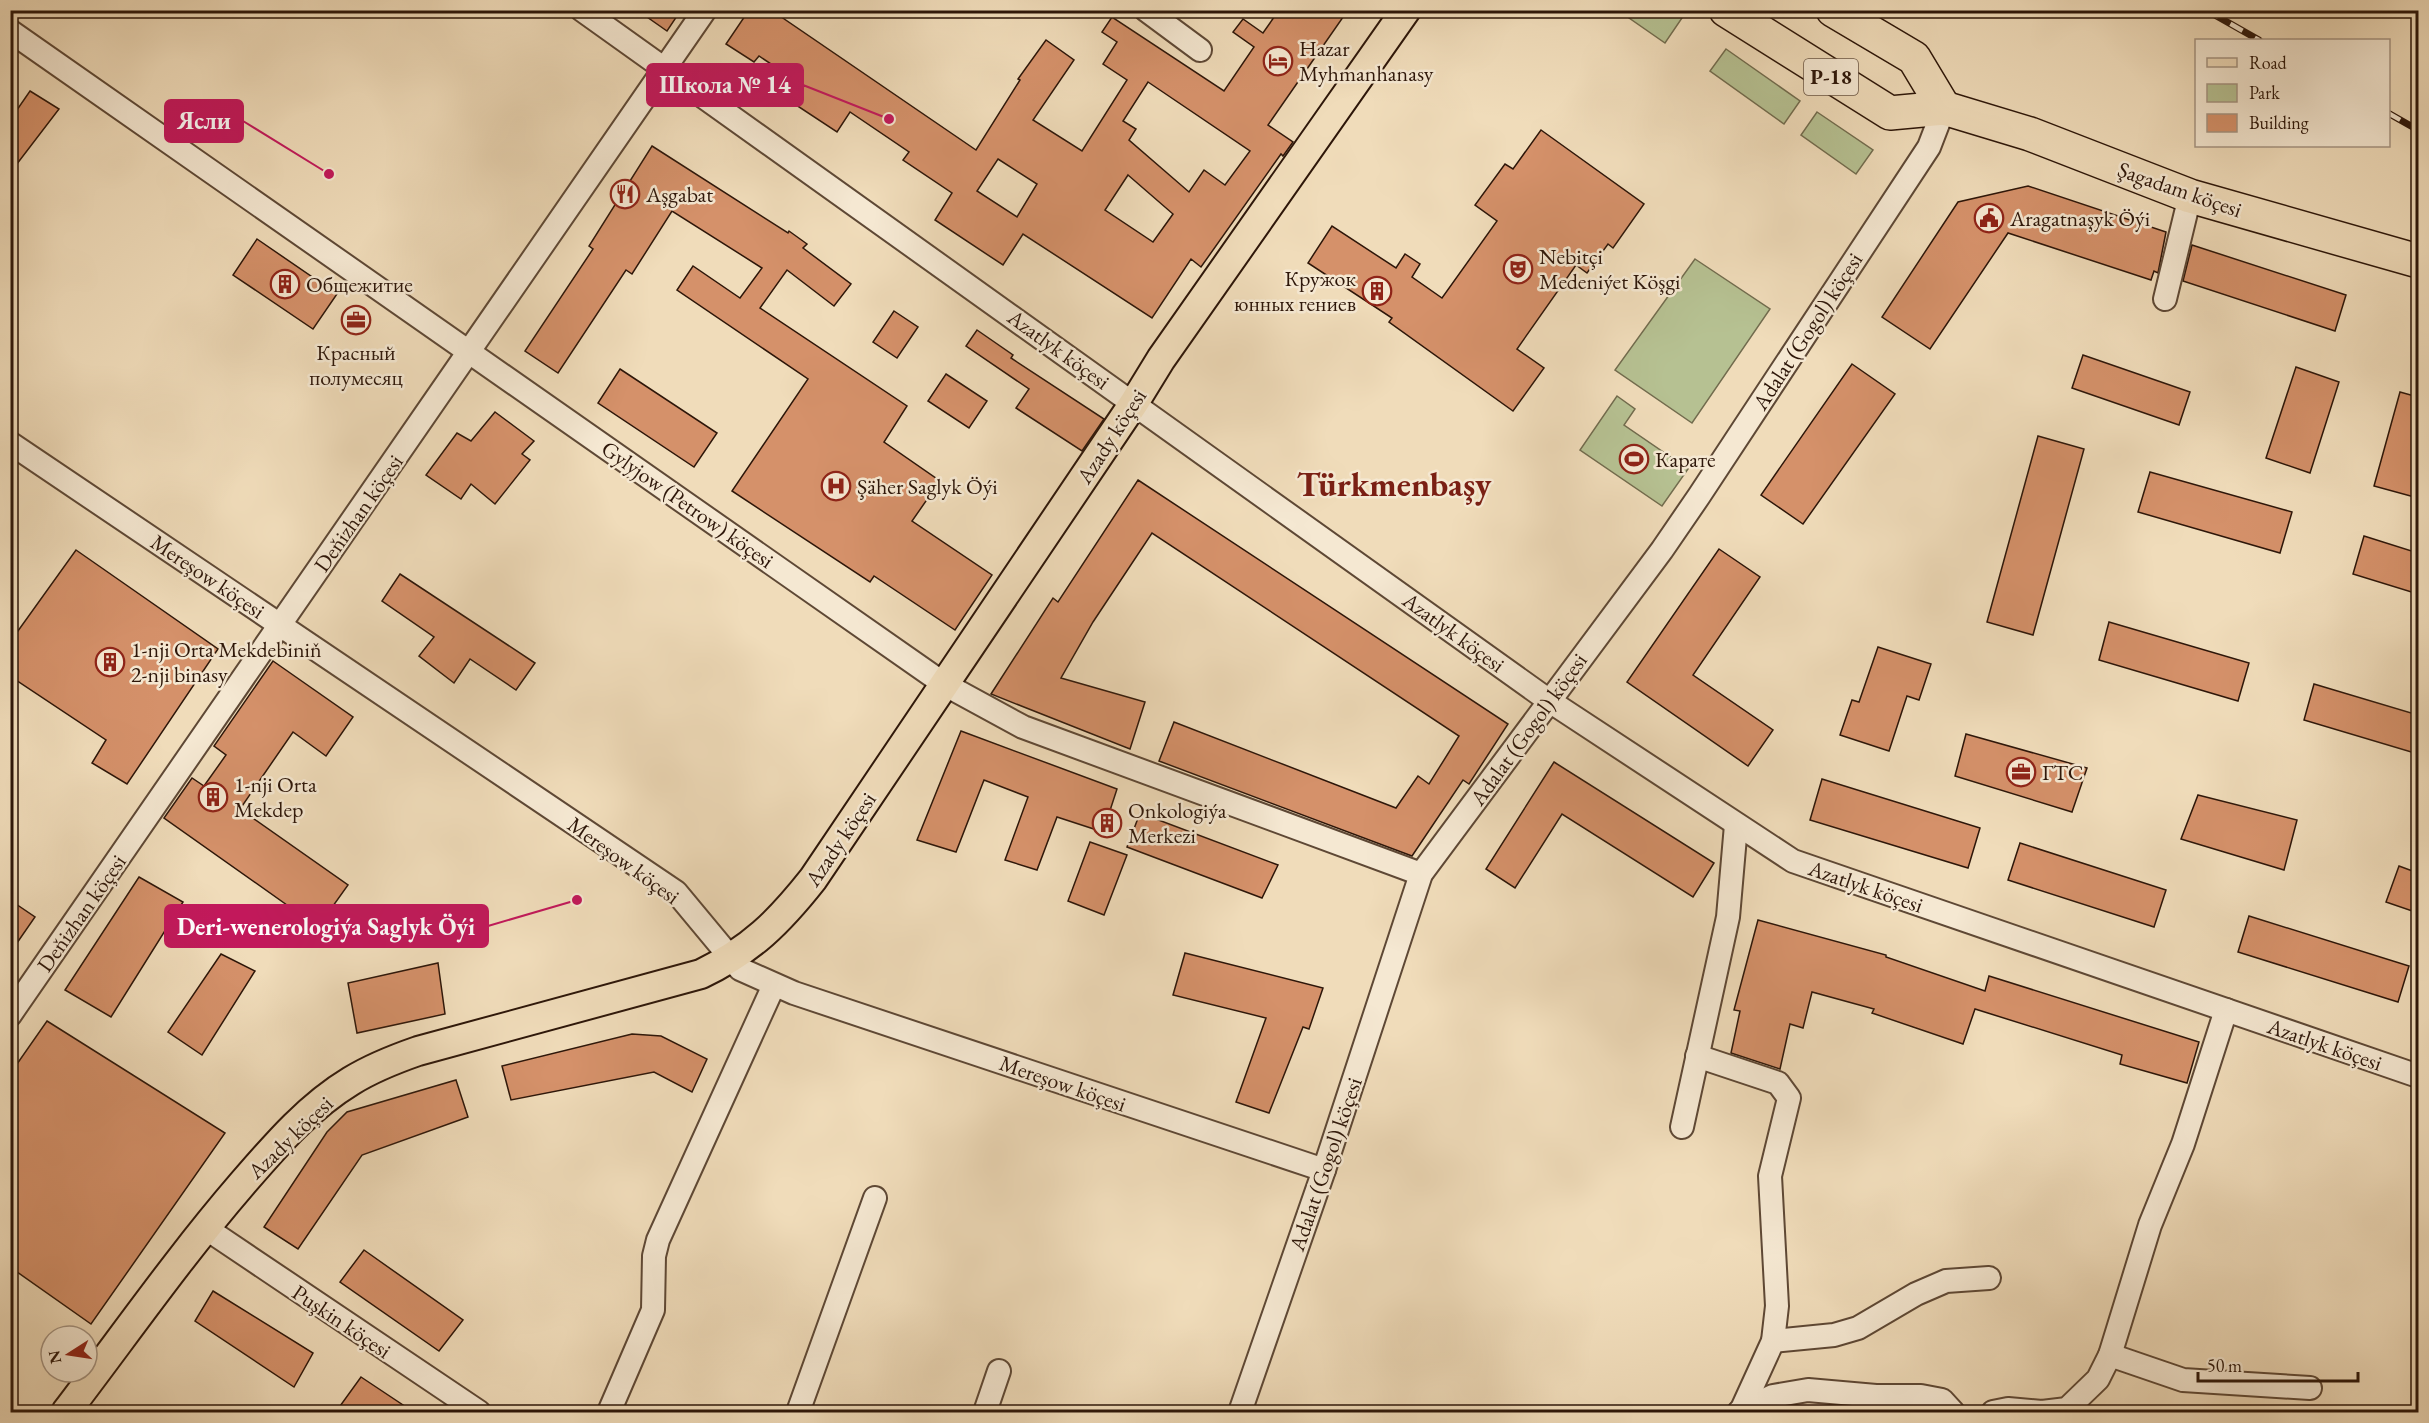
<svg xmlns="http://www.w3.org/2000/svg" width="2429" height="1423" font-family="'EB Garamond',serif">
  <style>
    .green { fill: #b6c192; stroke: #726c4e; stroke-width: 1.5 }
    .building { fill: #d5916a; stroke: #2d1609; stroke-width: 1.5; fill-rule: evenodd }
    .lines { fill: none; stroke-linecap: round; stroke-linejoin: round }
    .minor-casing { stroke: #5e4835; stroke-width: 26 }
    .major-casing { stroke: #2d1609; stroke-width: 32 }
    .highway-casing { stroke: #2d1609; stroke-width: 36 }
    .minor { stroke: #f5e8d2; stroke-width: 22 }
    .major { stroke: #f0dcba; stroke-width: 28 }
    .highway { stroke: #f0dcba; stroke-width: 33 }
    .rail-casing { stroke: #2d1609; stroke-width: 7 }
    .rail { stroke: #f5e8d2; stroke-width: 4.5; stroke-dasharray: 14; stroke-linecap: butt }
    .labels { text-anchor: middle; stroke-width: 5; stroke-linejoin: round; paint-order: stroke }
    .shield { fill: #f5e8d2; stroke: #695545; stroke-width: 1.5 }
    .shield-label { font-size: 21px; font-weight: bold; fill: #2d1609 }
    .poi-label { font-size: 22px; fill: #2d1609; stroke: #f5e8d2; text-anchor: start }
    .street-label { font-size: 22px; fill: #2d1609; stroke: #f5e8d2 }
    .town-label { font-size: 34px; font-weight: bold; fill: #7a1f14; stroke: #f5e8d2 }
    .leader { fill: none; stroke: #c2185b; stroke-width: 2 }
    .callout-dot { fill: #c2185b; stroke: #f5e8d2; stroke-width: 2 }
    .callout { fill: #c2185b; stroke: #c2185b; stroke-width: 2 }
    .callout-label { font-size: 24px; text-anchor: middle; font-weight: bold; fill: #fff }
  </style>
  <rect width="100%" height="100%" fill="#f0dcba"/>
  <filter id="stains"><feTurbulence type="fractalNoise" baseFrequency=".00333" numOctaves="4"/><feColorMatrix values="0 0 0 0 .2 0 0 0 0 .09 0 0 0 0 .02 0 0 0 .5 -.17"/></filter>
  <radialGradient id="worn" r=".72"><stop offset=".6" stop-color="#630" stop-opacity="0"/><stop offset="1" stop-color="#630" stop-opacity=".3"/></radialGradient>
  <g class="green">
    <path d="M1619 11H1671L1682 18 1665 43Z"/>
    <path d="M1726 49 1800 101 1784 124 1710 71Z"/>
    <path d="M1817 112 1873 150 1856 174 1801 135Z"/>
    <path d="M1695 259 1770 309 1692 423 1615 370Z"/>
    <path d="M1617 396 1635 409 1624 425 1688 469 1662 506 1580 450Z"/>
  </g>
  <g class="building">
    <path d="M637 10H681L667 31Z"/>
    <path d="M749 10H771L976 150 1020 80 1018 79 1046 40 1074 60 1033 120 1082 151 1127 80 1103 64 1117 42 1102 32 1112 17 1224 91 1254 47 1233 32 1243 19 1263 33 1279 10H1348L1268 125 1293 142 1283 156 1281 154 1201 267 1191 259 1152 318 1023 234 1003 265 935 220 952 193 903 160 909 152 850 112 837 132 793 103 804 86 759 56 754 62 726 44ZM1148 82 1250 151 1225 185 1204 170 1189 192 1129 140 1136 129 1123 121ZM998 159 1037 184 1017 217 977 191ZM1128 175 1173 214 1153 242 1105 210Z"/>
    <path d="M30 91 59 109 10 173V120Z"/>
    <path d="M1541 130 1644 204 1613 248 1608 244 1587 273 1576 265 1517 349 1544 368 1513 411 1389 322 1392 318 1308 263 1332 226 1396 268 1405 254 1420 264 1412 277 1442 298 1497 221 1475 205 1505 164 1513 169Z"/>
    <path d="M652 146 788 233 789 231 807 244 803 248 851 284 834 306 787 270 760 308 907 406 884 442 940 481 912 521 992 575 955 630 874 576 870 582 732 491 808 379 677 290 693 266 740 298 762 268 672 211 632 274 626 270 558 373 525 351 593 249 589 246Z"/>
    <path d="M2028 186 2166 232 2158 273 2154 271 2151 280 2008 233 1930 349 1882 317 1958 202Z"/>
    <path d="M257 239 337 294 313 329 233 275Z"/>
    <path d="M2192 245 2346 295 2335 331 2183 281Z"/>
    <path d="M894 311 918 327 897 358 873 342Z"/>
    <path d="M977 330 1013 355 1011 358 1104 419 1082 451 1016 408 1029 389 966 346Z"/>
    <path d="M2083 355 2190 392 2179 425 2072 388Z"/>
    <path d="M1852 364 1895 394 1803 524 1761 495Z"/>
    <path d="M2296 367 2339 382 2310 473 2266 458Z"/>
    <path d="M620 369 717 433 694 467 598 403Z"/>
    <path d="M946 374 987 401 969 428 928 401Z"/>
    <path d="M2400 392 2418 397V498L2374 486Z"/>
    <path d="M495 412 534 441 522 454 530 460 495 504 471 484 461 499 426 475 457 433 471 441Z"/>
    <path d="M2038 436 2084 449 2033 635 1987 622Z"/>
    <path d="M2150 472 2292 512 2280 553 2138 512Z"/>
    <path d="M1138 480 1508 724 1469 784 1463 780 1412 856 1159 761 1174 722 1396 808 1418 776 1429 784 1459 736 1152 533 1093 622 1061 678 1145 702 1130 749 991 694 1053 598 1058 602Z"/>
    <path d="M2364 536 2418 553V594L2353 574Z"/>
    <path d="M1719 549 1760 577 1693 675 1773 730 1748 766 1627 682Z"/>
    <path d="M76 550 218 649 127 784 92 763 106 740 10 676V642Z"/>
    <path d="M400 574 535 663 516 690 470 659 454 683 419 656 434 637 382 601Z"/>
    <path d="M2109 622 2249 663 2238 701 2099 660Z"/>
    <path d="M1878 647 1931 664 1919 700 1907 696 1889 751 1840 735 1852 700 1859 702Z"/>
    <path d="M273 661 353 717 326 756 293 732 240 809 348 885 318 927 164 818 192 778 204 786 226 755 214 746Z"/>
    <path d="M2314 684 2418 715V754L2304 720Z"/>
    <path d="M961 731 1117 789 1103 832 1057 817 1037 870 1005 860 1028 797 984 780 956 852 917 840Z"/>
    <path d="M1966 734 2087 768 2072 812 1955 776Z"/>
    <path d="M1554 762 1714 863 1693 897 1562 814 1515 888 1486 869Z"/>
    <path d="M1822 779 1980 828 1968 868 1810 820Z"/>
    <path d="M2198 795 2297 820 2284 870 2181 839Z"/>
    <path d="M1140 813 1278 865 1262 898 1127 847Z"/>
    <path d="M1090 842 1127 855 1104 915 1068 901Z"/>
    <path d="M2020 843 2166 890 2154 927 2008 880Z"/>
    <path d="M2399 866 2418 873V913L2386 902Z"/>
    <path d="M139 877 183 902 111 1017 65 990Z"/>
    <path d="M10 900 35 917 10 953Z"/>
    <path d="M2249 916 2409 966 2398 1002 2238 952Z"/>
    <path d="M1758 920 1886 955V957L1985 991 1989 976 2199 1042 2187 1083 2120 1064 2122 1055 1975 1009 1963 1044 1872 1013 1874 1009 1812 992 1803 1028 1790 1024 1780 1069 1731 1053 1740 1011 1734 1010Z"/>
    <path d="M1185 953 1323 988 1309 1029 1303 1027 1269 1113 1236 1102 1266 1018 1173 995Z"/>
    <path d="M221 954 255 971 202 1055 168 1032Z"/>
    <path d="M438 963 445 1014 357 1033 348 983Z"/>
    <path d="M47 1021 225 1133 91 1324 10 1267V1074Z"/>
    <path d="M632 1034 661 1036 707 1059 692 1092 654 1072 511 1100 502 1066Z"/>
    <path d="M456 1080 468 1117 362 1155 298 1249 264 1227 327 1132 347 1112Z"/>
    <path d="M364 1250 463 1320 439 1351 340 1282Z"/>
    <path d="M213 1291 313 1353 294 1387 195 1321Z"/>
    <path d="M361 1377 415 1413H335Z"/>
  </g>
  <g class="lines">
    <g class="minor-casing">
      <g id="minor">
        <path d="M582 10 1548 700 1793 861 2418 1076"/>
        <path d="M1146 10 1200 50"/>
        <path d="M10 31 944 684 1023 727 1421 874"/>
        <path d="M2165 299 2190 196"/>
        <path d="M10 443 676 892 740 969 794 993 1324 1170"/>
        <path d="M10 1015 705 10"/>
        <path d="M1697 1056 1778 1083 1789 1098 1770 1176 1777 1306 1773 1341 1741 1411"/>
        <path d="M1682 1127 1728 917 1736 825"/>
        <path d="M204 1227 479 1412"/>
        <path d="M1773 1341 1834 1335 1858 1328 1916 1294 1946 1281 1989 1278"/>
        <path d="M2110 1355 2183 1380 2310 1388"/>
        <path d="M609 1412 653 1310 654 1256 658 1240 774 985"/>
        <path d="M798 1412 875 1198"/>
        <path d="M985 1412 999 1371"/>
        <path d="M1240 1412 1324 1170 1421 874 1662 550 1699 496 1929 147 1944 108"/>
        <path d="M1739 1412 1773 1396 1808 1390 1876 1396H1921L1942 1400 1953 1412"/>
        <path d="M1993 1412 2008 1409 2042 1412 2067 1409 2098 1379 2110 1355 2150 1225 2183 1144 2226 1010"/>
      </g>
    </g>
    <g class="major-casing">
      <path id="major" d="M66 1412C124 1336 179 1257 242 1184 275 1146 308 1107 351 1081 372 1068 395 1059 418 1051L701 974C751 950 779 922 813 879L1134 403 1161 359 1406 10"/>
    </g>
    <g class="highway-casing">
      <g id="highway">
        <path d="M1726 10 1890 113 1944 108 2030 134 2190 196 2418 261"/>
        <path d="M1833 10 1914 58 1944 108"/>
      </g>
    </g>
    <use href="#minor" class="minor"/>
    <use href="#major" class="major"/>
    <use href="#highway" class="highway"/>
    <g class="rail-casing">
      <g id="rail">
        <path d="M2206 10 2259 40"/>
        <path d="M2388 113 2418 130"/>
      </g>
    </g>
    <use href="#rail" class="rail"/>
  </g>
  <defs>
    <g id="hotel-ring" transform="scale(1.5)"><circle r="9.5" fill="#f5e8d2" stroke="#8f2418" stroke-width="1.5"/><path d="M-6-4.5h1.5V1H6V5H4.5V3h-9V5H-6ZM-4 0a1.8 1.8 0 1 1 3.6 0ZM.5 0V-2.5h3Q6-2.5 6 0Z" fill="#8f2418"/></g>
    <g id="restaurant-ring" transform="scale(1.5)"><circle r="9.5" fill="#f5e8d2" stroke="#8f2418" stroke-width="1.5"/><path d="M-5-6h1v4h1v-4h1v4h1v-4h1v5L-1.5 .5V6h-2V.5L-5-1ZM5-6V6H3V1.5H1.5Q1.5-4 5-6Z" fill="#8f2418"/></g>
    <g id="civic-ring" transform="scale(1.5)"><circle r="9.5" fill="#f5e8d2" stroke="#8f2418" stroke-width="1.5"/><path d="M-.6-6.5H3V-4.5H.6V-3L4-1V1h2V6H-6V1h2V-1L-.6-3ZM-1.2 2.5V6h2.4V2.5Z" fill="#8f2418"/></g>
    <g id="theatre-ring" transform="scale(1.5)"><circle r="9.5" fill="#f5e8d2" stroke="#8f2418" stroke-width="1.5"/><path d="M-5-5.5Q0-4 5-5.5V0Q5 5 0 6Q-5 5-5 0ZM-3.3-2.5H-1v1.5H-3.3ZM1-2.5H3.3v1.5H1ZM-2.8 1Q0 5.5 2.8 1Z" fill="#8f2418"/></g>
    <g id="building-ring" transform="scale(1.5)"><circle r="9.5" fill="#f5e8d2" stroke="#8f2418" stroke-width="1.5"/><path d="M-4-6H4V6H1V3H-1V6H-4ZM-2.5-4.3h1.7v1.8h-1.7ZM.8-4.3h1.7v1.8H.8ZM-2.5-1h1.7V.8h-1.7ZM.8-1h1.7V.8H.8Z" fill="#8f2418"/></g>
    <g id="office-ring" transform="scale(1.5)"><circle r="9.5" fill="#f5e8d2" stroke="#8f2418" stroke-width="1.5"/><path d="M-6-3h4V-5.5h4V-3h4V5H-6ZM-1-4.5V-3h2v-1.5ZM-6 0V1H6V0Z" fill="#8f2418"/></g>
    <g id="stadium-ring" transform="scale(1.5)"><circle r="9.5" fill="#f5e8d2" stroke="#8f2418" stroke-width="1.5"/><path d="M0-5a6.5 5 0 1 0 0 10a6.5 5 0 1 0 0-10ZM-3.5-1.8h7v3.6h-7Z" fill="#8f2418"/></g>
    <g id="hospital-ring" transform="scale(1.5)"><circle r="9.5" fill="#f5e8d2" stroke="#8f2418" stroke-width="1.5"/><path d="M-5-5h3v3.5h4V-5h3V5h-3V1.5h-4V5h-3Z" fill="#8f2418"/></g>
  </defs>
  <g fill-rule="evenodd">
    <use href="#hotel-ring" x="1278" y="61"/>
    <use href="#restaurant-ring" x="625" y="194"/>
    <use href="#civic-ring" x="1989" y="218"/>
    <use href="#theatre-ring" x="1518" y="269"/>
    <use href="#building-ring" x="285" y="284"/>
    <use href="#building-ring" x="1377" y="291"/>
    <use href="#office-ring" x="356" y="320"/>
    <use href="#stadium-ring" x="1634" y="459"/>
    <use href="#hospital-ring" x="836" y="486"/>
    <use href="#building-ring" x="110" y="662"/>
    <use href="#office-ring" x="2021" y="772"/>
    <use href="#building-ring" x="213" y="797"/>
    <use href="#building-ring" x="1107" y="823"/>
  </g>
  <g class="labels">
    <rect class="shield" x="1804" y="59" width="54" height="36" rx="4.5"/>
    <g class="shield-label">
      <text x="1831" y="84">P-18</text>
    </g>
    <g class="poi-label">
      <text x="1299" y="56">Hazar<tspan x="1299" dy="25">Myhmanhanasy</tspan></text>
      <text x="646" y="202">Aşgabat</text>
      <text x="2010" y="226">Aragatnaşyk Öýi</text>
      <text x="1539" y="264">Nebitçi<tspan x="1539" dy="25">Medeniýet Köşgi</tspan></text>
      <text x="1356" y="286" text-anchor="end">Кружок<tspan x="1356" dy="25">юнных гениев</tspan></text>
      <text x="306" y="292">Общежитие</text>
      <text x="356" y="360" text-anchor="middle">Красный<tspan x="356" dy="25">полумесяц</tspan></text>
      <text x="1655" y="467">Карате</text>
      <text x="857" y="494">Şäher Saglyk Öýi</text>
      <text x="131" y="657">1-nji Orta Mekdebiniň<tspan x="131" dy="25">2-nji binasy</tspan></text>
      <text x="2042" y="780">ГТС</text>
      <text x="234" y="792">1-nji Orta<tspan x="234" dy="25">Mekdep</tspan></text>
      <text x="1128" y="818">Onkologiýa<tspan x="1128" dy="25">Merkezi</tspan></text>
    </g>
    <g class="street-label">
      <text transform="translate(2180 189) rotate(19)" y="8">Şagadam köçesi</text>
      <text transform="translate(1807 331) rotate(-57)" y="8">Adalat (Gogol) köçesi</text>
      <text transform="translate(1059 349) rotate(36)" y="8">Azatlyk köçesi</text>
      <text transform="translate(1111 436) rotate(-57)" y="8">Azady köçesi</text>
      <text transform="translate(688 504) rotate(35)" y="8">Gylyjow (Petrow) köçesi</text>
      <text transform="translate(358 513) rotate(-55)" y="8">Deňizhan köçesi</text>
      <text transform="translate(208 576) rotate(34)" y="8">Mereşow köçesi</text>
      <text transform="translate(1454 632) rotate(36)" y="8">Azatlyk köçesi</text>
      <text transform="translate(1528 729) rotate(-54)" y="8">Adalat (Gogol) köçesi</text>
      <text transform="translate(840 839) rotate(-56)" y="8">Azady köçesi</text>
      <text transform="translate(624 860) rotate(36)" y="8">Mereşow köçesi</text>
      <text transform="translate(1866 886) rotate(19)" y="8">Azatlyk köçesi</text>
      <text transform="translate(81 913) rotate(-55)" y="8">Deňizhan köçesi</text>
      <text transform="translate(2325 1044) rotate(19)" y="8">Azatlyk köçesi</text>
      <text transform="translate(1063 1083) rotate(19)" y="8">Mereşow köçesi</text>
      <text transform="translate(290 1137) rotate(-44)" y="8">Azady köçesi</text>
      <text transform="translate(1325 1164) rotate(-71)" y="8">Adalat (Gogol) köçesi</text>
      <text transform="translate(342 1321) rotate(34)" y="8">Puşkin köçesi</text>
    </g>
    <g class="town-label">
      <text x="1394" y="496">Türkmenbaşy</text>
    </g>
  </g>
  <path class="leader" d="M889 119L803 85M329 174L243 121M577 900L488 926"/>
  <g class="callout-dot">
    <circle cx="889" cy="119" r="6"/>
    <circle cx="329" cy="174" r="6"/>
    <circle cx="577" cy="900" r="6"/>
  </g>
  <g class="callout">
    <rect x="647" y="64" width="156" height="42" rx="6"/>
    <rect x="165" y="100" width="78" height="42" rx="6"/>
    <rect x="165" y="905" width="323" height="42" rx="6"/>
  </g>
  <g class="callout-label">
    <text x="725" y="93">Школа № 14</text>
    <text x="204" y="129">Ясли</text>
    <text x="326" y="935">Deri-wenerologiýa Saglyk Öýi</text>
  </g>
  <rect width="2429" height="1423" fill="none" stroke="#f0dcba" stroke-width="36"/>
  <rect x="12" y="12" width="2405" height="1399" fill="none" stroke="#2d1609" stroke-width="3"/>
  <rect x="18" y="18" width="2393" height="1387" fill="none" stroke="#2d1609" stroke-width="1.5"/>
  <rect x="2195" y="39" width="195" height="108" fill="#f5e8d2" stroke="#a59482" stroke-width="1.5"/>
  <rect x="2207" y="58" width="30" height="9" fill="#f0dcba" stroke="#a59482" stroke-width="1.5"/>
  <text x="2249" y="69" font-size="18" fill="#2d1609">Road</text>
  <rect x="2207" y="84" width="30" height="18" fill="#b6c192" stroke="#a59482" stroke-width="1.5"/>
  <text x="2249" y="99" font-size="18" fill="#2d1609">Park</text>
  <rect x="2207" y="114" width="30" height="18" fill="#d5916a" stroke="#a59482" stroke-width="1.5"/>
  <text x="2249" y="129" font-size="18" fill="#2d1609">Building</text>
  <g transform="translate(69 1354) rotate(258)"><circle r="28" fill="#f5e8d2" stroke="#a59482" stroke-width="1.5"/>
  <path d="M0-4.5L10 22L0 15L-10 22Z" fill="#8f2418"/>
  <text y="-9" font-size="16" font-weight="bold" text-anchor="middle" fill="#2d1609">N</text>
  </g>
  <path d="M2198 1372v9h160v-9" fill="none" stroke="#2d1609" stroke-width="3"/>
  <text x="2207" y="1372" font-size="18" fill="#2d1609" stroke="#f5e8d2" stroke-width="4.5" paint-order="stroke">50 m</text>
  <rect width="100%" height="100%" filter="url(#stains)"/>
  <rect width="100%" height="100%" fill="url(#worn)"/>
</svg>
